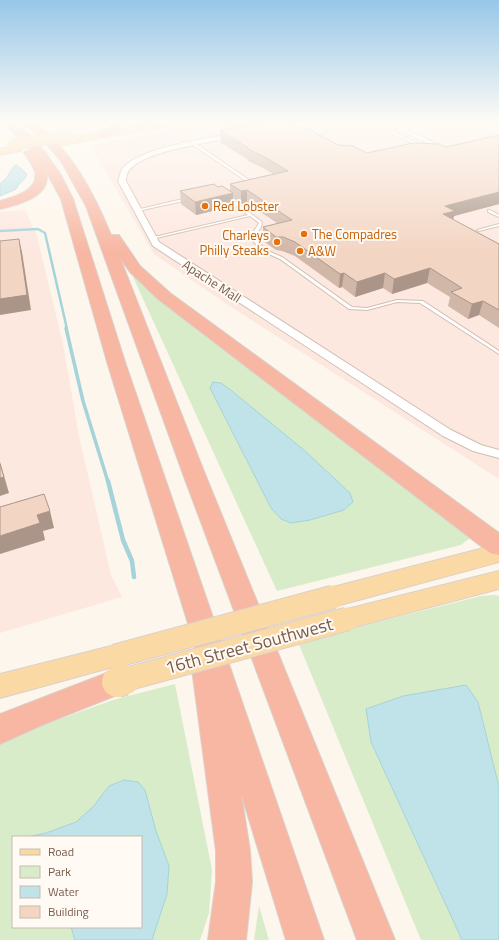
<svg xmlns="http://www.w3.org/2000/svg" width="499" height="940" font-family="'Titillium Web',sans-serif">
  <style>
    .commercial { fill: #fde8e0 }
    .green { fill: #d8ecc9; fill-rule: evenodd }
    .water { fill: #bfe3e8; stroke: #a5d3da }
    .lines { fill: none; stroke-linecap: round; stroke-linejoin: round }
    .stream-far2 { stroke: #a5d3da; stroke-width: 2.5 }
    .stream-far1 { stroke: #a5d3da; stroke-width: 3.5 }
    .stream { stroke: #a5d3da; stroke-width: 4.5 }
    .lane-casing { stroke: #d1beb0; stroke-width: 2 }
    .street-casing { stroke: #d1beb0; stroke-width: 2 }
    .primary-casing { stroke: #dad1cd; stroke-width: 2 }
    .highway-casing { stroke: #dad1cd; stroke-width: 2 }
    .lane { fill: #fff; fill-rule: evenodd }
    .street { fill: #fff; fill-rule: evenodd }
    .primary { fill: #fbd9a5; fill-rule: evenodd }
    .highway { fill: #f7b7a3; fill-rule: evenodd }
    .primary-bridge-far2-casing { stroke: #dad1cd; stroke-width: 12; stroke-linecap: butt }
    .primary-bridge-far1-casing { stroke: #dad1cd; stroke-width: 25; stroke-linecap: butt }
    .primary-bridge-casing { stroke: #dad1cd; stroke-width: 32; stroke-linecap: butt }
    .primary-bridge-far2 { stroke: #fbd9a5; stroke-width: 10 }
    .primary-bridge-far1 { stroke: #fbd9a5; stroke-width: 23 }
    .primary-bridge { stroke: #fbd9a5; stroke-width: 30 }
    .wall { fill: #d1b7a8 }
    .shaded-wall { fill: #aa9588 }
    .building { fill: #f3d5c3; stroke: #aa9588 }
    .food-dot { fill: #e8710a; stroke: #fffaf3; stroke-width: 1.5 }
    .labels { text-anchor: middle; stroke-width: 4; stroke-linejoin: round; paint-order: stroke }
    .far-food-label { font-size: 13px; fill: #c56008; stroke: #fffaf3; text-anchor: start }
    .far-street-label { font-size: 13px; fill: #7a5c4d; stroke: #fffaf3 }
    .near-street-label { font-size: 18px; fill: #7a5c4d; stroke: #fffaf3 }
  </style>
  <rect width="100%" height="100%" fill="#fdf6ec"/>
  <g class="commercial">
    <path d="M220 120H499V479L228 305 154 254 90 145Z"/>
    <path d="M25 210 37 236 63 344 79 436 111 575 122 597 0 633V212Z"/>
  </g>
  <g class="green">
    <path d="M137 276 472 533 470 538 461 545 277 591 133 277Z"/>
    <path d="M495 595 499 596V940H421L298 642 481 596Z"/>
    <path d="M175 684 212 870 209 913 200 940H0V742L23 732 116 699ZM13 837H141V927H13Z"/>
    <path d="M259 906 269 940H254Z"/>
  </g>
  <g class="water">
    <path d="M17 165 27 174C25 181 18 183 16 189L0 196V184L7 177 14 166Z"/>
    <path d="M213 382 221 383 232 391 305 451 350 493 353 502 344 510 310 520 291 523 281 519 271 508 210 388Z"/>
    <path d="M466 685 478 702 499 787V940H462L371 742 366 709 403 696Z"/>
    <path d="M124 780 138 782 145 790 156 831 169 866 167 894 152 940H75L71 927H141V837H27L46 833 76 822 93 807 109 786Z"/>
  </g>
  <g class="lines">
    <path class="stream-far2" d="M0 231 38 229 45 233 67 329"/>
    <path class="stream-far1" d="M66 328 83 401 108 482"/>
    <path class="stream" d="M108 481 123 540 132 561 134 577"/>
    <g class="lane-casing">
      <g id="lane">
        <path d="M261 120H268L222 130 221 129Z"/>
        <path d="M437 120H443L401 130V132L395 133 422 145 421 147 370 124 310 136 309 135 370 122 392 132 399 130V128Z"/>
        <path d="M193 143H195L255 184 252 185 193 145Z"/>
        <path d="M227 197H229L262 222 261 227 254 238 266 250 282 257 352 307 367 308 397 300 423 301 499 351V354L420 303 397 302 367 310 349 309 280 259 264 252 250 238 259 223 250 216 152 239 150 238 248 215 227 199Z"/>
        <path d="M187 198H188V200L138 211 136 210Z"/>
        <path d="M488 210H490L499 215V217L488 212Z"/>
        <path d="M499 224V226L479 231 477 230Z"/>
      </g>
    </g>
    <g class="street-casing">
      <g id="street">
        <path d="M323 120H361L276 130 273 128 276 126Z"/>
        <path d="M377 120H386L452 151 447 152Z"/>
        <path d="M238 133 241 135 240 136C216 142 141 150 128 172 127 174 126 178 126 181L159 242 451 430 481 445 499 450V458L473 451 443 436 153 246 118 181C120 177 120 172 122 169 139 147 210 138 238 133Z"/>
      </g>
    </g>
    <g class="primary-casing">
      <g id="primary">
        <path d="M168 120H189L185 123 57 146 52 143 57 140Z"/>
        <path d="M17 146 22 149 21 151 0 155V149Z"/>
        <path d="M499 544V562L333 607 325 604 321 597 325 590 333 587Z"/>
        <path d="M499 571V589L347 629 338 626 335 619 338 612 347 609Z"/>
        <path d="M115 645 124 648 128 656 124 664 0 698V674Z"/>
      </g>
    </g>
    <g class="highway-casing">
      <g id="highway">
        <path d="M0 120H11L28 134 45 152 61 175 73 199 126 365 324 940H286L241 793 250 851 252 882 246 940H208L216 882V851L192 669 196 660 199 659 108 365 61 199 46 171C53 196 18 205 0 209V201C13 197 39 191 35 172 33 165 28 159 24 153L26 151 31 150Z"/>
        <path d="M21 120H33C71 150 93 191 111 235H119L140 266 170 293 499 533V555L490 553 158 299 130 272 120 258 205 474 395 940H357L183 474 86 206 61 161 43 140Z"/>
        <path d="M105 120H117L122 125 120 131 104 137H96L95 135 96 133 111 127Z"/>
        <path d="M117 669 127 673 132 682 127 691 42 725 0 744V714Z"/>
      </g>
    </g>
    <use href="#lane" class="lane"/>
    <use href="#street" class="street"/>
    <use href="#primary" class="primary"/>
    <use href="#highway" class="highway"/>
    <g class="primary-bridge-far2-casing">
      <path id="primary-bridge-far2" d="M12 145 69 135"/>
    </g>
    <g class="primary-bridge-far1-casing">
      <g id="primary-bridge-far1">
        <path d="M115 656 333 597"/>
        <path d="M120 681 347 619"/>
      </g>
    </g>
    <g class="primary-bridge-casing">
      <path id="primary-bridge" d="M117 682 124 680"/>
    </g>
    <use href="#primary-bridge-far2" class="primary-bridge-far2"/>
    <use href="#primary-bridge-far1" class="primary-bridge-far1"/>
    <use href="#primary-bridge" class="primary-bridge"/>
  </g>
  <g class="wall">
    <path d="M222 120H253L227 126 222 123Z"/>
    <path d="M304 130 338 145 367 153 446 147 499 135V204L454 216 453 220 499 244V328L479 315 468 319 448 306 450 297 427 283 392 294 383 288 355 297 342 287 339 288 295 256 282 251 276 250 262 240 263 227 277 223 247 203 241 204 233 198V206L196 215 181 204 180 191 218 187 230 192V184L273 174 261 167 248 161 247 159 221 143 220 131Z"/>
  </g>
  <g class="shaded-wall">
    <path d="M227 120H253L227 126Z"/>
    <path d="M247 190V203L241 204V191Z"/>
    <path d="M499 192V204L454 216 452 224 440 228 445 206Z"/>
    <path d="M233 193V206L196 215 195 202Z"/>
    <path d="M19 239 22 252 31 310 0 315V299Z"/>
    <path d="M430 268 427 283 392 294 394 279Z"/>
    <path d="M344 273 342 287 339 288 340 274Z"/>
    <path d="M385 273 383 288 355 297 357 282Z"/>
    <path d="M483 301 479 315 468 319 472 304Z"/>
    <path d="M0 462 9 493 0 496Z"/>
    <path d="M50 511 54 528 43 531 45 540 0 554V536L37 515Z"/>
  </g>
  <g class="building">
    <path d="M279 120H284L304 130 308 129 338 145 353 146 367 153 413 143 439 144 446 147 499 135V192L445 206 455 211 443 214 499 244V310L483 301 472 304 451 292 462 288 430 268 394 279 385 273 357 282 344 273 340 274 295 242 283 237H276L263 227 292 220 247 190 241 191 230 184 288 171 261 155 248 149 247 147 220 131Z"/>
    <path d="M214 184 218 187 222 186 233 193 195 202 180 191Z"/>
    <path d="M19 239 27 295 0 299V241Z"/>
    <path d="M0 464 4 477 0 478Z"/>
    <path d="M44 494 50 511 37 515 40 523 0 536V507Z"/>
  </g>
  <linearGradient id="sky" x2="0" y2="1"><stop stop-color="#97c7e8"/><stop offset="0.48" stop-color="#fefbf6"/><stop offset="1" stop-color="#fefbf6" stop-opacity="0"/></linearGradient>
  <rect width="499" height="252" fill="url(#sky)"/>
  <g class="food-dot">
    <circle cx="205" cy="206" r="4"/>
    <circle cx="304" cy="234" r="4"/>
    <circle cx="277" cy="242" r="4"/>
    <circle cx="300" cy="251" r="4"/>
  </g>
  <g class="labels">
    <g class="far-food-label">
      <text x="213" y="211">Red Lobster</text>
      <text x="312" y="239">The Compadres</text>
      <text x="269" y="240" text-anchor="end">Charleys<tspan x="269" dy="15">Philly Steaks</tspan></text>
      <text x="308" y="256">A&amp;W</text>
    </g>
    <g class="far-street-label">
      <text transform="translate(212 281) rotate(33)" y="5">Apache Mall</text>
    </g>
    <g class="near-street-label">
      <text transform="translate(249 646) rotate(-15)" y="6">16th Street Southwest</text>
    </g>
  </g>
  <rect x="12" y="836" width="130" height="92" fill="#fffaf3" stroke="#cabbb1"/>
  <rect x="20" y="849" width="20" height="6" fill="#fbd9a5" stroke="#cabbb1"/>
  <text x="48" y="856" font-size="12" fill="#7a5c4d">Road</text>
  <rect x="20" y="866" width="20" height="12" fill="#d8ecc9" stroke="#cabbb1"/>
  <text x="48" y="876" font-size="12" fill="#7a5c4d">Park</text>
  <rect x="20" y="886" width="20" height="12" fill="#bfe3e8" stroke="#cabbb1"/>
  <text x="48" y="896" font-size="12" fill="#7a5c4d">Water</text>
  <rect x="20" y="906" width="20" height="12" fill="#f3d5c3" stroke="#cabbb1"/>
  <text x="48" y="916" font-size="12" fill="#7a5c4d">Building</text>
</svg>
